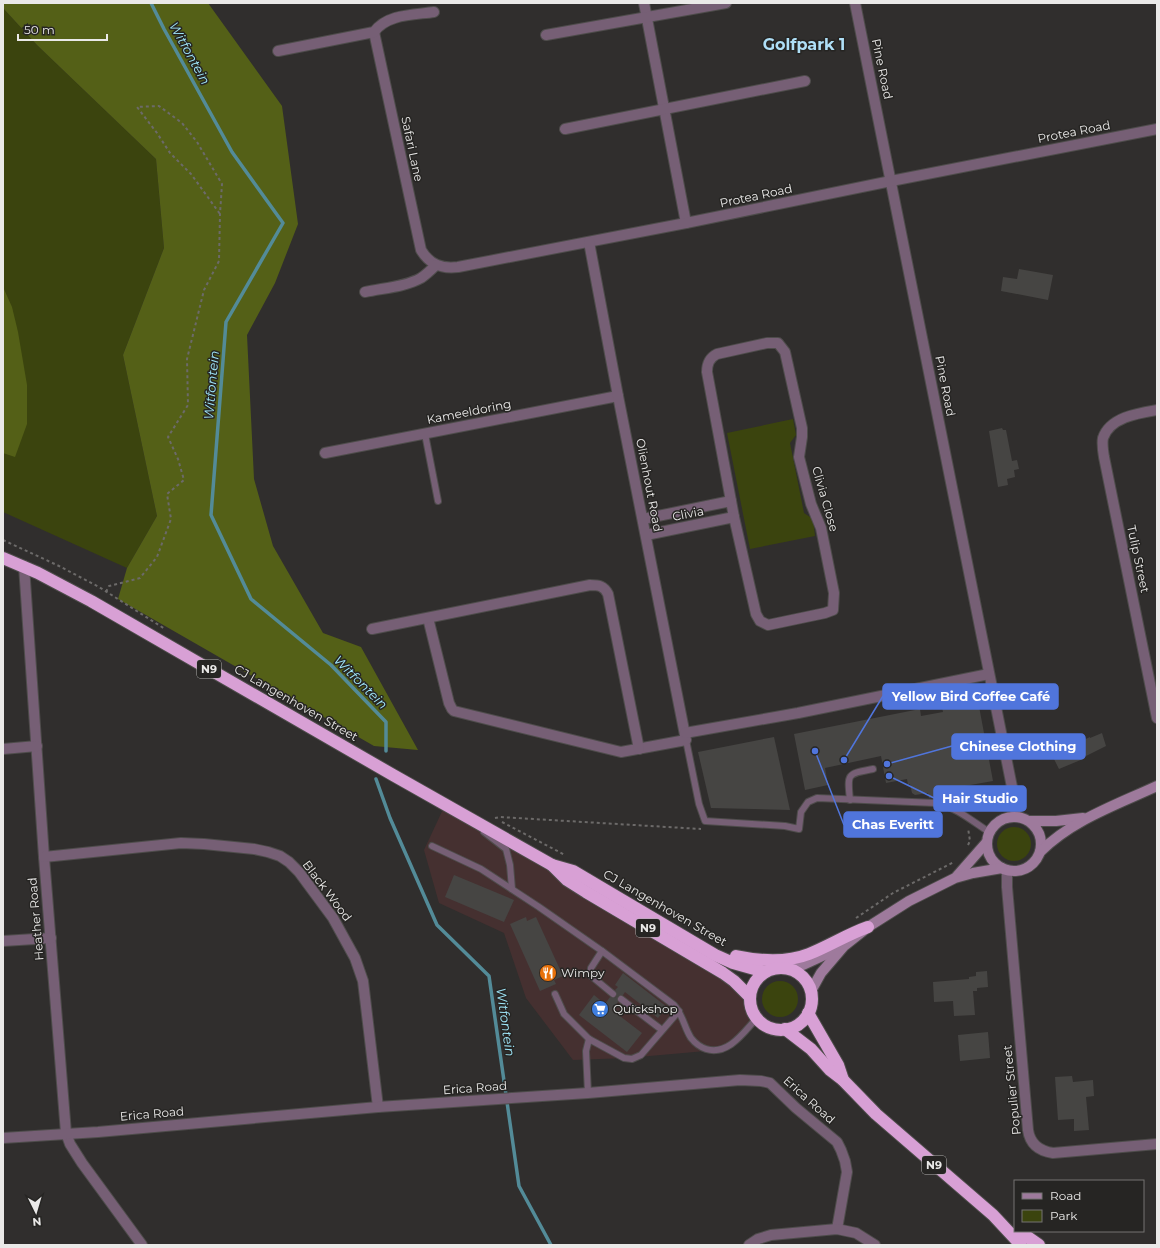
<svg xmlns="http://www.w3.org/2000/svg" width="1160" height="1248" font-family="Montserrat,sans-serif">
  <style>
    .commercial { fill: #453030 }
    .green { fill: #3b440e }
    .forest { fill: #546017 }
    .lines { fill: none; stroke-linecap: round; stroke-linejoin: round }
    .stream { stroke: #538b98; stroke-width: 3.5 }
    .building { fill: #464543 }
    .lane-casing { stroke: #4e4c4b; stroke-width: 8 }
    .street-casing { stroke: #4e4c4b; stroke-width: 12 }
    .secondary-casing { stroke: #4e4c4b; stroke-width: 12 }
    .highway-casing { stroke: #4e4c4b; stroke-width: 14 }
    .path { stroke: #6c6a69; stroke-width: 2; stroke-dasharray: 3 3; stroke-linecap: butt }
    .lane { stroke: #765f75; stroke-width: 6 }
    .street { stroke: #765f75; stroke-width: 10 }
    .secondary { stroke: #9e7a9c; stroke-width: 10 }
    .highway { stroke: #d8a0d5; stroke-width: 12 }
    .labels { text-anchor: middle; stroke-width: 3; stroke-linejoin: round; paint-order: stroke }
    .shield { fill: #262523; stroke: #afaead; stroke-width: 1 }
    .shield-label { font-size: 11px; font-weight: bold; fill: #eae9e8 }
    .street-label { font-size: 12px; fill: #eae9e8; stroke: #262523 }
    .poi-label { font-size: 12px; fill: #eae9e8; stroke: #262523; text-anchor: start }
    .water-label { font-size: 13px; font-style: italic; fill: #a1e9fc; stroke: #262523 }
    .district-label { font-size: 16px; font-weight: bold; fill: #afdff7; stroke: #262523 }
    .leader { fill: none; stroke: #5075dc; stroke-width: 1.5 }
    .callout-dot { fill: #5075dc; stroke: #262523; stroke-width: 1.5 }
    .callout { fill: #5075dc; stroke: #5075dc; stroke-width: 1.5 }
    .callout-label { font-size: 13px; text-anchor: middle; font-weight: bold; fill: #fff }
  </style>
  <rect width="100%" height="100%" fill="#302e2d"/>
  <path class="commercial" d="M445 805 717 969 749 1001 752 1011 756 1019 736 1040 717 1050 627 1058 573 1060 526 998 504 933 439 903 424 850Z"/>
  <g class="green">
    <path d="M3 8 37 45 156 159 164 248 123 355 157 516 127 568 3 512Z"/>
    <path d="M793 419 796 435 790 443 804 513 813 519 815 536 750 549 727 433Z"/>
    <circle cx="1014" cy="844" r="17"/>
    <circle cx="780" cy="999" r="18"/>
  </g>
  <g class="forest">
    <path d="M3 3H208L282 106 298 224 275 283 247 335 254 479 273 546 323 633 361 647 418 750 374 746 118 599 127 568 157 516 123 355 164 248 156 159 37 45 3 8Z"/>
    <path d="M3 287 12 307 18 332 27 385V424L15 457 3 453Z"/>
  </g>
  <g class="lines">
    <g class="stream">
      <path d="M151 3 164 29 232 152 283 223 226 322 211 515 251 599 331 665 386 722V751"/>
      <path d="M376 779 390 818 437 925 489 976 519 1186 551 1245"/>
    </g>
  </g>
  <g class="building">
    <path d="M1019 269 1053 275 1048 300 1001 291 1003 277 1017 279Z"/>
    <path d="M1002 428 1003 430H1006L1012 461 1017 460 1019 469 1014 470 1015 477 1007 479 1008 485 998 487 989 431Z"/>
    <path d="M965 694 967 703 978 701 993 781 959 787 961 793 929 798 928 793 915 795 912 793 910 784 908 785 907 779 886 783 881 756 825 768 828 785 805 790 794 734 920 709 921 716 943 712 940 698Z"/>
    <path d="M1102 733 1106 746 1082 758 1083 759 1059 769 1049 749 1063 742 1064 744 1075 739 1077 743 1090 737V738Z"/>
    <path d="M774 737 790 810 711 808 698 752Z"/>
    <path d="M454 875 514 900 504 922 445 897Z"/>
    <path d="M526 917 527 921 536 917 563 976 554 980 556 984 540 991 510 924Z"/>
    <path d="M987 971 988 987 977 988V991H973L975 1015 954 1016 953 1001 934 1002 933 982 969 979V977L976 976V972Z"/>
    <path d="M623 973 667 1007 658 1018 625 992 623 995 618 996 617 999 618 1002 612 1010 642 1033 627 1052 579 1015 594 995 605 1004 610 997 613 998 616 997 617 993 615 990 618 987 615 985Z"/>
    <path d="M988 1032 990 1058 960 1061 958 1035Z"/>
    <path d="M1072 1076 1073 1082 1093 1080 1094 1096 1086 1097 1089 1130 1074 1131V1119L1058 1120 1055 1077Z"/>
  </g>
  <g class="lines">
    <g class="lane-casing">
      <g id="lane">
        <path d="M425 434 438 501"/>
        <path d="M686 740 699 804 705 821 785 826 799 829 801 812 808 802 817 798 936 803C956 807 972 821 989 832"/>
        <path d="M850 800C847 773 847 774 873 769"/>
        <path d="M953 808 966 801 990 796"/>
        <path d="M484 832 506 849 510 865 512 889"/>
        <path d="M432 846 481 869 539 907 602 951 674 1005C683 1015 684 1027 691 1038 695 1043 700 1047 706 1049 728 1056 744 1032 756 1019"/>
        <path d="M602 951 591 968 590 975 613 994"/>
        <path d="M555 994 564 1014 589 1039 624 1058 632 1059 641 1055 679 1011"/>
        <path d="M621 999 662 1030"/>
        <path d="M588 1093 586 1051 589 1039"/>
      </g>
    </g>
    <g class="street-casing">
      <g id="street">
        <path d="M644 3 686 223"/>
        <path d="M855 3 1013 792 1016 817"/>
        <path d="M374 32 421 250C430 265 442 269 458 267L686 223 891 181 1157 129"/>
        <path d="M546 35 726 3"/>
        <path d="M278 51 374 32C387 14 413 15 434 12"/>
        <path d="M565 129 805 81"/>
        <path d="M365 292C383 288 405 287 421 278 427 274 431 270 436 265"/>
        <path d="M767 343H778L785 352 802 428V437L799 457 811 504 821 528 834 593 833 610 825 613 768 625 760 621 756 614 734 517 707 372C707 364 709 358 717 354Z"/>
        <path d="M1157 410C1139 413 1110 417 1103 438 1102 443 1103 451 1104 457L1157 718"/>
        <path d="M325 453 618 396"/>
        <path d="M643 519 731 501"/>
        <path d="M646 535 734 517"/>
        <path d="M24 566 44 857 66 1133 70 1144 82 1163 142 1245"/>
        <path d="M428 618 449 703 452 709 454 711 621 752 686 740 618 396 589 242"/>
        <path d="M372 629 590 585C599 585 604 586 608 594L639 749"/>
        <path d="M685 733 798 713 989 674"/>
        <path d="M3 749 37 746"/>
        <path d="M44 857 181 843 204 844 254 849 268 852 280 856 289 862 299 872 333 918 355 958 363 981 378 1107"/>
        <path d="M1007 870V887L1028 1130C1030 1144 1039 1151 1053 1153L1157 1144"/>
        <path d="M3 941 51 938"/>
        <path d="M3 1138 98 1132 378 1107 588 1093 740 1080 761 1081 770 1083 796 1108 837 1142 841 1150 845 1161 847 1172 837 1229"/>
        <path d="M749 1245 758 1239 771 1235 837 1229 856 1233 875 1245"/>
      </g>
    </g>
    <g class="secondary-casing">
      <g id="secondary">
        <circle cx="1014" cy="844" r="27"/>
        <path d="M1030 821H1056L1083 818"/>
        <path d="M1040 852C1072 820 1116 805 1157 786"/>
        <path d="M957 876 986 843"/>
        <path d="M792 970 842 947"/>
        <path d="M811 991 821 973 844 946 868 927 909 901 955 878 973 873 1002 868"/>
      </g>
    </g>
    <g class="highway-casing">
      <g id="highway">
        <path d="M3 558 38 573 91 601 393 775 552 865 573 871 715 955 733 963 765 972"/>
        <path d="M552 865 567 880 586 892 723 973 734 981 749 996"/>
        <path d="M736 956C760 961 786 963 809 954 829 946 848 934 868 927"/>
        <circle cx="781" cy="999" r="31"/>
        <path d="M808 1013 838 1065 843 1080"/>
        <path d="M785 1029 811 1049 830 1070 843 1080 876 1114 993 1215 1021 1245"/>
        <path d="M1019 1231 1039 1245"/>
      </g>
    </g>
    <g class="path">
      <path d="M3 540 59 566 99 587 165 629"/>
      <path d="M106 592 109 586 140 578 157 557 171 519 167 494 184 480 178 459 168 437 188 405 187 359 204 290 219 261 220 214 222 184 197 142 182 123 159 106 137 107 157 133 170 153 191 174 220 214"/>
      <path d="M495 818 500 817 701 829"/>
      <path d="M502 822 565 855"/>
      <path d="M968 845 970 841 968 828"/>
      <path d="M856 918 893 893 954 862"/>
    </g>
    <use href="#lane" class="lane"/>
    <use href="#street" class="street"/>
    <use href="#secondary" class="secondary"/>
    <use href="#highway" class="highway"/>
  </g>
  <defs>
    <g id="restaurant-disc" transform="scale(0.9)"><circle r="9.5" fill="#e8710a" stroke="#262523"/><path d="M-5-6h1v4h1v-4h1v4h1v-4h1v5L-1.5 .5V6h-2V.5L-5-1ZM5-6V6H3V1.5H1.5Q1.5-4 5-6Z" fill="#fff"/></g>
    <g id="supermarket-disc" transform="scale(0.9)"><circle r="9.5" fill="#3f7fe0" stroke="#262523"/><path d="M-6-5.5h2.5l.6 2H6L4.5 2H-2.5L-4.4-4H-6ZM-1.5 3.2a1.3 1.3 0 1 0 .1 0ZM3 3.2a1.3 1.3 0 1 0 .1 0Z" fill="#fff"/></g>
  </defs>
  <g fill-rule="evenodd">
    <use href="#restaurant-disc" x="548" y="973"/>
    <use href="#supermarket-disc" x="600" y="1009"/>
  </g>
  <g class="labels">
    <g class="shield">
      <rect x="197" y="660" width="24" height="18" rx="3"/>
      <rect x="636" y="919" width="24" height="18" rx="3"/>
      <rect x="922" y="1156" width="24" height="18" rx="3"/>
    </g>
    <g class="shield-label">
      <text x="209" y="673">N9</text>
      <text x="648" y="932">N9</text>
      <text x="934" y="1169">N9</text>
    </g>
    <g class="street-label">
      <text transform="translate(882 69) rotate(78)" y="4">Pine Road</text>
      <text transform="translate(1074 132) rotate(-11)" y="4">Protea Road</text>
      <text transform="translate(412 149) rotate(78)" y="4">Safari Lane</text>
      <text transform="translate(756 196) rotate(-12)" y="4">Protea Road</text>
      <text transform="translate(945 386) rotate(79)" y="4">Pine Road</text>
      <text transform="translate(469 412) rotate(-11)" y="4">Kameeldoring</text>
      <text transform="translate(649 485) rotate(79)" y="4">Olienhout Road</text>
      <text transform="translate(825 499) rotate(74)" y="4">Clivia Close</text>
      <text transform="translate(688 514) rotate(-11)" y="4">Clivia</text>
      <text transform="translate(1138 559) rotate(78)" y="4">Tulip Street</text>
      <text transform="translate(296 703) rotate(30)" y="4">CJ Langenhoven Street</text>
      <text transform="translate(327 891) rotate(53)" y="4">Black Wood</text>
      <text transform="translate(665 908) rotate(30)" y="4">CJ Langenhoven Street</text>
      <text transform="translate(36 919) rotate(-95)" y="4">Heather Road</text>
      <text transform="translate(475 1088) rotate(-4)" y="4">Erica Road</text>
      <text transform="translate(1012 1090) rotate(-96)" y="4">Populier Street</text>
      <text transform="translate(809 1100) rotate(42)" y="4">Erica Road</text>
      <text transform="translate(152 1114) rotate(-5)" y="4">Erica Road</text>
    </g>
    <g class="poi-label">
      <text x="561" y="977">Wimpy</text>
      <text x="613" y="1013">Quickshop</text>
    </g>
    <g class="water-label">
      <text transform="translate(190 53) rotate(61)" y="5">Witfontein</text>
      <text transform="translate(211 385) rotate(-85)" y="5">Witfontein</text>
      <text transform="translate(361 682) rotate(45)" y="5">Witfontein</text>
      <text transform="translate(506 1022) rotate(82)" y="5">Witfontein</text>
    </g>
    <g class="district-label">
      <text x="804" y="50">Golfpark 1</text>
    </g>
  </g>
  <path class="leader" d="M844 760L883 696M887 764L952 746M889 776L934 798M815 751L844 825"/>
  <g class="callout-dot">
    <circle cx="844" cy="760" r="4"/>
    <circle cx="887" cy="764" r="4"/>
    <circle cx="889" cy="776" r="4"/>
    <circle cx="815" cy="751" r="4"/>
  </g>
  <g class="callout">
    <rect x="883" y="684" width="175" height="25" rx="4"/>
    <rect x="952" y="734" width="133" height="25" rx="4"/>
    <rect x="934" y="786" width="92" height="25" rx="4"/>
    <rect x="844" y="812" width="98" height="25" rx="4"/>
  </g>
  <g class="callout-label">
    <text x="971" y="701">Yellow Bird Coffee Café</text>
    <text x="1018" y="751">Chinese Clothing</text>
    <text x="980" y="803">Hair Studio</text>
    <text x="893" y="829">Chas Everitt</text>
  </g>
  <rect width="1160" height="1248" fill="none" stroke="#eae9e8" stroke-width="8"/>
  <rect x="1014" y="1180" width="130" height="52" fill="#262523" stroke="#747372"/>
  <rect x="1022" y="1193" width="20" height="6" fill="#9e7a9c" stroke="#747372"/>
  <text x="1050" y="1200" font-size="12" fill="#eae9e8">Road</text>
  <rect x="1022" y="1210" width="20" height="12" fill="#3b440e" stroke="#747372"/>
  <text x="1050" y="1220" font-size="12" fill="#eae9e8">Park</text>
  <g transform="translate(36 1212) rotate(175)" stroke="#262523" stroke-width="3" paint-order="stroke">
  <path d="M0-3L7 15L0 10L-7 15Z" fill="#eae9e8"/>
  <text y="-6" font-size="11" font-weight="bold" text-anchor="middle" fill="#eae9e8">N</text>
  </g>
  <path d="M18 34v6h89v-6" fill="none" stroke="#eae9e8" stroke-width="2"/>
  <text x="24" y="34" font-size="12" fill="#eae9e8" stroke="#262523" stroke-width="3" paint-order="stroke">50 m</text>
</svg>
